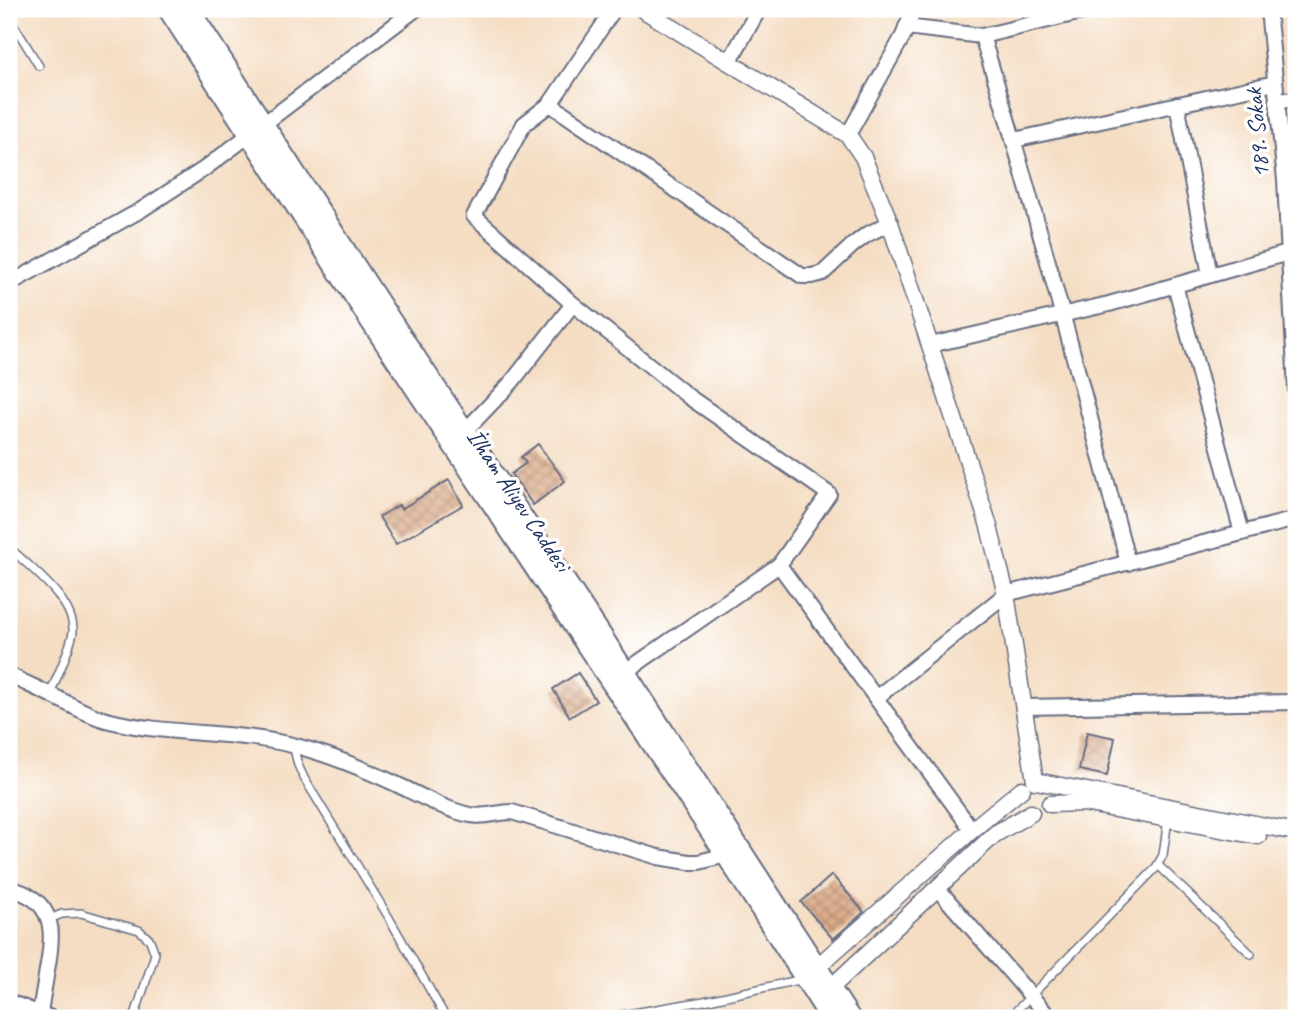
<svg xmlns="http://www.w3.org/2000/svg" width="1305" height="1027" font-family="Caveat,sans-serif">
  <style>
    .building { fill: url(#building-cross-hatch) }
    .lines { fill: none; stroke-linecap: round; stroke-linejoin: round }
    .service-casing { stroke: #676c81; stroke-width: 10 }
    .minor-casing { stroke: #676c81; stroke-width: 18 }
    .tertiary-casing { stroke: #676c81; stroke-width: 19 }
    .secondary-casing { stroke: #676c81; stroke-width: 23 }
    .service { stroke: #fff; stroke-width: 7 }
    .minor { stroke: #fff; stroke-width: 14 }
    .tertiary { stroke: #fff; stroke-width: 16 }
    .secondary { stroke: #fff; stroke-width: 19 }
    .labels { text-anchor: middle; stroke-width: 7; stroke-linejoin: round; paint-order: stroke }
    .street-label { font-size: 24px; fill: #1b2f5e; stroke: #fff }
  </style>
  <defs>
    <pattern id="building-cross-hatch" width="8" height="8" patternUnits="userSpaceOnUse" patternTransform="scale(1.75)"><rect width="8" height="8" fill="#dbaa87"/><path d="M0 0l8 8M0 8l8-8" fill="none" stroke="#b18b72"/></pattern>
  </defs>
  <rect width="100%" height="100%" fill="#fff"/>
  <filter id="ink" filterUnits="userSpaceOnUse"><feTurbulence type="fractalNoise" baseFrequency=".0143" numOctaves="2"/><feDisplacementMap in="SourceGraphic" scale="14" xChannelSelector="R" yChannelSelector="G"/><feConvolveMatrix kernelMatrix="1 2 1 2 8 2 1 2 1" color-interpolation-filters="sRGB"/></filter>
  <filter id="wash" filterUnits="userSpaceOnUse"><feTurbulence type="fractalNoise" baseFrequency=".00686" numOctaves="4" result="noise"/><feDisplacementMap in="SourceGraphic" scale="28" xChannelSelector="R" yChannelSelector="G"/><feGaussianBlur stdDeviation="1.57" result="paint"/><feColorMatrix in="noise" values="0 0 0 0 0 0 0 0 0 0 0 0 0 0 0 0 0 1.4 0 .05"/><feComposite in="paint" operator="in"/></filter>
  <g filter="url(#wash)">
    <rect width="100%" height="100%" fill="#f4ddc2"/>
    <g id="blocks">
      <g class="building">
        <path d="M538 444 565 481 533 505 511 474 526 463 521 457Z"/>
        <path d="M449 480 463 505 396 544 379 517 399 505 401 509Z"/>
        <path d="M578 673 596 701 570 717 553 689Z"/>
        <path d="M1087 732 1115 738 1107 776 1079 770Z"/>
        <path d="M832 875 864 912 833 939 801 902Z"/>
      </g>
    </g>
  </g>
  <g filter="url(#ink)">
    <use href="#blocks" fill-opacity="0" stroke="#676c81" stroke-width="2"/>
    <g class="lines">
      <g class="service-casing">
        <g id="service">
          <path d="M9 17 39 66"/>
          <path d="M9 547C30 568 75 600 73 632 71 647 56 679 50 694"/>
          <path d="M293 745 298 765 304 778 388 916 446 1018"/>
          <path d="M1158 865 1251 954"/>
          <path d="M49 919 62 914 81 913 139 930 150 940 155 954 134 1018"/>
          <path d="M604 1018 704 1001 803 979"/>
          <path d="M1009 1018 1155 869 1163 855 1168 819"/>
        </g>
      </g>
      <g class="minor-casing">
        <g id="minor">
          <path d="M614 9 550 104 524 124 474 216 573 304 689 397 829 494 779 565 625 672"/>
          <path d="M1268 9 1285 180 1296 390"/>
          <path d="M906 27 982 36C1036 210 1082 386 1128 563"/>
          <path d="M982 36 1094 9"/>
          <path d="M729 62 759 9"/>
          <path d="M1277 101 1296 99"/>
          <path d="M550 104 802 276H812L823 273 853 245 866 235 890 223"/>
          <path d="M1177 104 1210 275"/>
          <path d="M848 135 903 36 914 9"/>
          <path d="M1014 140 1275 83"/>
          <path d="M9 284 141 210 204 169 416 9"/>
          <path d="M1175 285 1242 533"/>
          <path d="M930 345 1109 304 1295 251"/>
          <path d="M465 431 511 383 573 304"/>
          <path d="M779 565 972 830"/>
          <path d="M9 675C25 683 41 690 57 698 73 706 88 715 106 720 168 736 234 730 296 746 331 755 364 769 396 784 419 795 446 810 470 815 484 818 498 812 512 812L658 857 689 862H699L726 855"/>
          <path d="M876 698 1006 594 1296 519"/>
          <path d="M1024 707 1296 702"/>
          <path d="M9 888C16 890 23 892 29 896 57 912 52 943 47 970 45 984 42 998 40 1013"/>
          <path d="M937 888 1050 1018"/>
          <path d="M9 1002 51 1018"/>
        </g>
      </g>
      <g class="tertiary-casing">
        <g id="tertiary">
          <path d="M642 9 848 135 863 157 890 223 988 523 1006 594 1035 781"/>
          <path d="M1041 782 1296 832"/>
          <path d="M1050 804 1083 803 1258 836"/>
          <path d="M809 974 972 830 1022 789"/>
          <path d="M823 995 995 834 1031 813"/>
        </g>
      </g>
      <g class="secondary-casing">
        <g id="secondary">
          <path d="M168 9 367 316 726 855 830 1018"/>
          <path d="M189 9 384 310 598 630 850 1018"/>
        </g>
      </g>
      <use href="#service" class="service"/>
      <use href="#minor" class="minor"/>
      <use href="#tertiary" class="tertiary"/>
      <use href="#secondary" class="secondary"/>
    </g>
  </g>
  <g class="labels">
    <g class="street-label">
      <text transform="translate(1257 133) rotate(-95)" y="8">189. Sokak</text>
      <text transform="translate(519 500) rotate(56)" y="8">İlham Aliyev Caddesi</text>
    </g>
  </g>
  <rect width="1305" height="1027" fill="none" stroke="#fff" stroke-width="35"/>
</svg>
